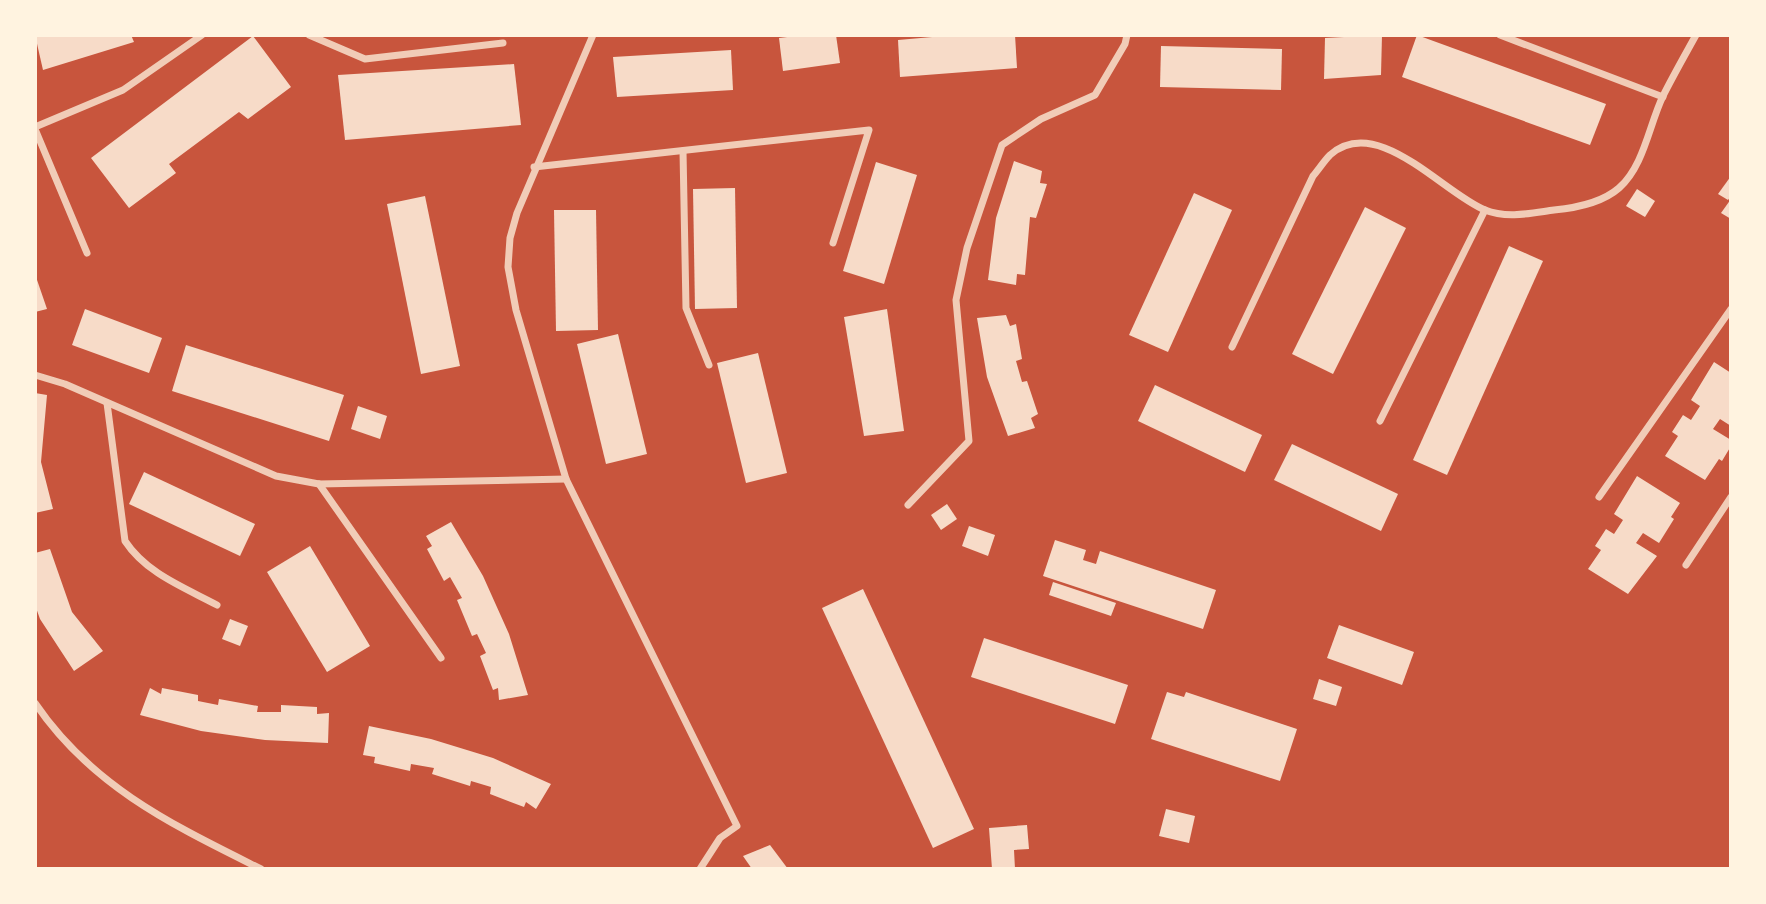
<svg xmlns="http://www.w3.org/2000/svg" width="1766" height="904" font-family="'PT Sans Narrow',sans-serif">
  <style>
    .building { fill: #f7dbc8 }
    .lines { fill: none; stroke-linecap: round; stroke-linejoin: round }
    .minor { stroke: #f1ccb7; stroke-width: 7 }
  </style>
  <rect width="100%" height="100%" fill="#c8553d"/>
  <g class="building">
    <path d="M35 35H131L134 42 43 70Z"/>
    <path d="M804 35H836L840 63 783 71 779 38Z"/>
    <path d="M955 35H1015L1017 68 900 77 898 40Z"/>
    <path d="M1382 35 1381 75 1324 79 1325 38Z"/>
    <path d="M1417 35 1606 104 1590 145 1402 77Z"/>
    <path d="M253 36 291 87 248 119 239 112 169 164 176 173 129 208 91 158Z"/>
    <path d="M1161 46 1282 49 1281 90 1160 87Z"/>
    <path d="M731 50 733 90 617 97 613 57Z"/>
    <path d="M514 64 521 125 345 140 338 75Z"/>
    <path d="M1014 161 1042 171 1040 183 1047 184 1036 218 1030 217 1025 275 1017 274 1016 285 988 280 996 218Z"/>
    <path d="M876 162 917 175 884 284 843 271Z"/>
    <path d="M1731 176V196L1728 200 1718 194Z"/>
    <path d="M735 188 737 308 695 309 693 189Z"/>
    <path d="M1637 189 1655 201 1645 217 1626 206Z"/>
    <path d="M1194 193 1232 210 1168 352 1129 335Z"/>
    <path d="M425 196 460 366 421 374 387 204Z"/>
    <path d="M1731 199V219L1721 213Z"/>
    <path d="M1365 207 1406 228 1333 374 1292 354Z"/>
    <path d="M554 210H596L598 330 556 331Z"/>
    <path d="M1509 246 1543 261 1447 475 1413 460Z"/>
    <path d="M35 274 47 309 35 312Z"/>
    <path d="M85 309 162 338 149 373 72 345Z"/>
    <path d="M887 309 904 431 864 436 844 317Z"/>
    <path d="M1006 315 1010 326 1016 324 1022 359 1016 361 1022 382 1027 381 1038 414 1031 418 1035 428 1008 436 987 377 977 318Z"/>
    <path d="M618 334 647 454 606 464 577 344Z"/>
    <path d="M186 345 344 395 329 441 172 391Z"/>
    <path d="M758 353 787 473 746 483 717 363Z"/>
    <path d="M1714 362 1731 373V426L1720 419 1713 429 1731 440V446L1722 461 1719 459 1705 480 1665 456 1678 436 1672 432 1683 415 1691 420 1700 406 1691 400Z"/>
    <path d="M1155 385 1262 435 1245 472 1138 421Z"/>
    <path d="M35 393 47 395 41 462 53 509 35 513Z"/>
    <path d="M358 406 387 416 380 439 351 429Z"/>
    <path d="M1292 444 1398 494 1381 531 1274 480Z"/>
    <path d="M144 472 255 524 240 556 129 504Z"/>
    <path d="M1637 476 1680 503 1671 517 1674 519 1659 543 1643 533 1636 543 1657 556 1628 594 1588 569 1601 550 1595 546 1606 529 1614 534 1623 520 1614 514Z"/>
    <path d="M947 504 957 519 941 530 931 515Z"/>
    <path d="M451 522 483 576 509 634 528 695 499 700 498 688 493 690 480 656 486 653 477 634 472 636 457 600 462 598 450 577 444 581 427 549 432 546 426 536Z"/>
    <path d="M969 526 995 535 988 556 962 546Z"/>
    <path d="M1055 540 1086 550 1083 560 1096 564 1100 551 1216 590 1203 629 1043 576Z"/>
    <path d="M310 546 370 646 327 672 267 572Z"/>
    <path d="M50 549 72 612 103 651 74 671 40 619 35 605V553Z"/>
    <path d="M1053 582 1116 603 1111 616 1049 595Z"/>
    <path d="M863 589 974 829 933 848 822 608Z"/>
    <path d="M230 619 248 626 240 646 222 639Z"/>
    <path d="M1339 625 1414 652 1402 685 1327 658Z"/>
    <path d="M984 638 1128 685 1115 724 971 677Z"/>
    <path d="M1319 679 1342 687 1336 706 1313 699Z"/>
    <path d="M150 688 161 694 162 688 198 695V701L218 705 219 699 258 706 257 712H281V705L317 707V714L329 713 328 743 265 740 201 731 140 715Z"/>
    <path d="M1167 692 1184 697 1186 692 1297 729 1280 781 1151 739Z"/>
    <path d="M369 726 431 739 493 758 551 784 536 809 526 802 524 807 490 794 491 787 471 781 470 786 432 774 434 768 411 764 410 771 374 763 375 757 363 755Z"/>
    <path d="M1166 809 1195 816 1189 843 1159 836Z"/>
    <path d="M1027 825 1029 849 1014 850 1015 869H992L989 828Z"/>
    <path d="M770 845 788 869H752L743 856Z"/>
  </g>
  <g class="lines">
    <g class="minor">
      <path d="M309 35 365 59 503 43"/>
      <path d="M593 35 517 213 510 238 508 267 516 310 566 479 737 826 720 838 700 869"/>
      <path d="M1500 35 1663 97"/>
      <path d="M35 127 123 90 202 35"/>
      <path d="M35 129 87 253"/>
      <path d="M683 151 686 308 709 365"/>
      <path d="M534 167 869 130 833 243"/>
      <path d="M1232 347 1313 176C1319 169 1324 161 1330 155 1377 113 1443 193 1485 210 1507 219 1532 213 1554 210 1575 208 1603 202 1619 188 1644 166 1649 125 1663 96 1673 76 1685 55 1696 35"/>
      <path d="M35 375 65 384 276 476 319 484 566 479"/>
      <path d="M107 403 125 541C146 573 183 587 217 605"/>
      <path d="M1380 421 1485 210"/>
      <path d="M319 484 441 658"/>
      <path d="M1599 497 1731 309"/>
      <path d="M908 505 969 441 956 300 967 248 1002 145 1041 119 1095 95 1125 44 1127 35"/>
      <path d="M1686 565 1731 497"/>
      <path d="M35 703C92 787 173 825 261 869"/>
    </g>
  </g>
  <rect width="1766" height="904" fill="none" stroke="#fff3e0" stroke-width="74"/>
</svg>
